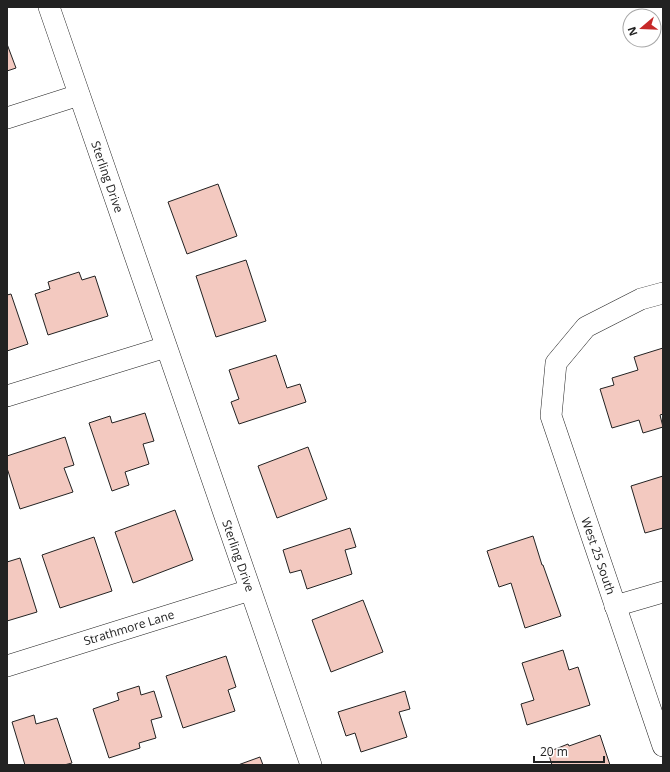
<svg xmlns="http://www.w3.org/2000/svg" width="670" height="772" font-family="'Open Sans',sans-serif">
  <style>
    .building { fill: #f3c9c0; stroke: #222 }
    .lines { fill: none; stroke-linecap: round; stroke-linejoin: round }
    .street-casing { stroke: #222; stroke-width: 22 }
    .street { stroke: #fff; stroke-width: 21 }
    .labels { text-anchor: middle; stroke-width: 3; stroke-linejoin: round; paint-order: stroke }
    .street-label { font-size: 12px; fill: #222; stroke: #fff }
  </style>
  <rect width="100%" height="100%" fill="#fff"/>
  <g class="building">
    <path d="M7 44 16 68 7 71Z"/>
    <path d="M218 184 237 236 187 254 168 202Z"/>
    <path d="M246 260 266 321 216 337 196 276Z"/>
    <path d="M79 272 82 280 95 276 108 316 48 335 35 294 50 289 48 282Z"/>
    <path d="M11 294 28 344 7 351V295Z"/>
    <path d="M663 348V414L660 415 663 427 643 433 639 420 612 428 600 389 614 385 612 378 638 370 634 357Z"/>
    <path d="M276 355 287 388 300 384 306 402 239 424 231 402 239 399 229 370Z"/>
    <path d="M145 413 154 441 143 444 149 464 125 472 129 485 112 491 89 423 110 416 112 423Z"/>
    <path d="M65 437 74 465 64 468 73 492 20 509 7 468V456Z"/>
    <path d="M308 447 327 499 277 518 258 466Z"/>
    <path d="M663 476V528L645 533 631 486Z"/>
    <path d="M175 510 193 560 133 583 115 532Z"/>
    <path d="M350 528 356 547 345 550 352 574 307 589 301 570 290 573 283 550Z"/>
    <path d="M533 536 542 565H543L561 616 525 628 511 583 499 587 487 551Z"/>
    <path d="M94 537 112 591 60 608 42 555Z"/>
    <path d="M20 558 37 612 7 621V562Z"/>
    <path d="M363 600 383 652 331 672 312 620Z"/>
    <path d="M563 650 569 670 578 667 590 705 527 725 521 704 534 700 522 663Z"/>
    <path d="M226 656 236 687 228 690 235 711 183 728 166 676Z"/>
    <path d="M139 686 141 695 154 691 162 717 151 720 156 738 139 743 140 748 109 758 93 709 119 700 117 693Z"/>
    <path d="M405 691 410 709 399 712 407 737 361 752 355 733 346 736 338 712Z"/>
    <path d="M34 715 36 724 57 718 72 763 64 765H25L12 722Z"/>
    <path d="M600 735 610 765H552L548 752 568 744 569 746Z"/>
    <path d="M260 757 263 765H238Z"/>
  </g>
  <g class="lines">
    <g class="street-casing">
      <g id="street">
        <path d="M49 7 311 765"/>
        <path d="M7 118 79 95"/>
        <path d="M663 293 641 299 586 327 556 363 551 416 663 746"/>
        <path d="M7 396 166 347"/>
        <path d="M615 606 663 592"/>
        <path d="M7 666 250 590"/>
      </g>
    </g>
    <use href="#street" class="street"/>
  </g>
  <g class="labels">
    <g class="street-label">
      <text transform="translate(107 177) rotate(71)" y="4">Sterling Drive</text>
      <text transform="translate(238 556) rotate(71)" y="4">Sterling Drive</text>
      <text transform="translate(598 556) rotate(71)" y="4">West 25 South</text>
      <text transform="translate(129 628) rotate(-17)" y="4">Strathmore Lane</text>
    </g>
  </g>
  <rect width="670" height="772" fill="none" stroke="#222222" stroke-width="16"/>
  <g transform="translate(642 28) rotate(251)"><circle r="19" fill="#ffffff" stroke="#a7a7a7"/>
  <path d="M0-3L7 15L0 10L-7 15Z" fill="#c62828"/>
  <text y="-6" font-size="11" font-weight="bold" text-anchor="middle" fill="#222222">N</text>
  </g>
  <path d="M534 756v6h70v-6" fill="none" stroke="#222222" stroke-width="2"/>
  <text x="540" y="756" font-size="12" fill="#222222" stroke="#ffffff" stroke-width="3" paint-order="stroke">20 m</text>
</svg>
